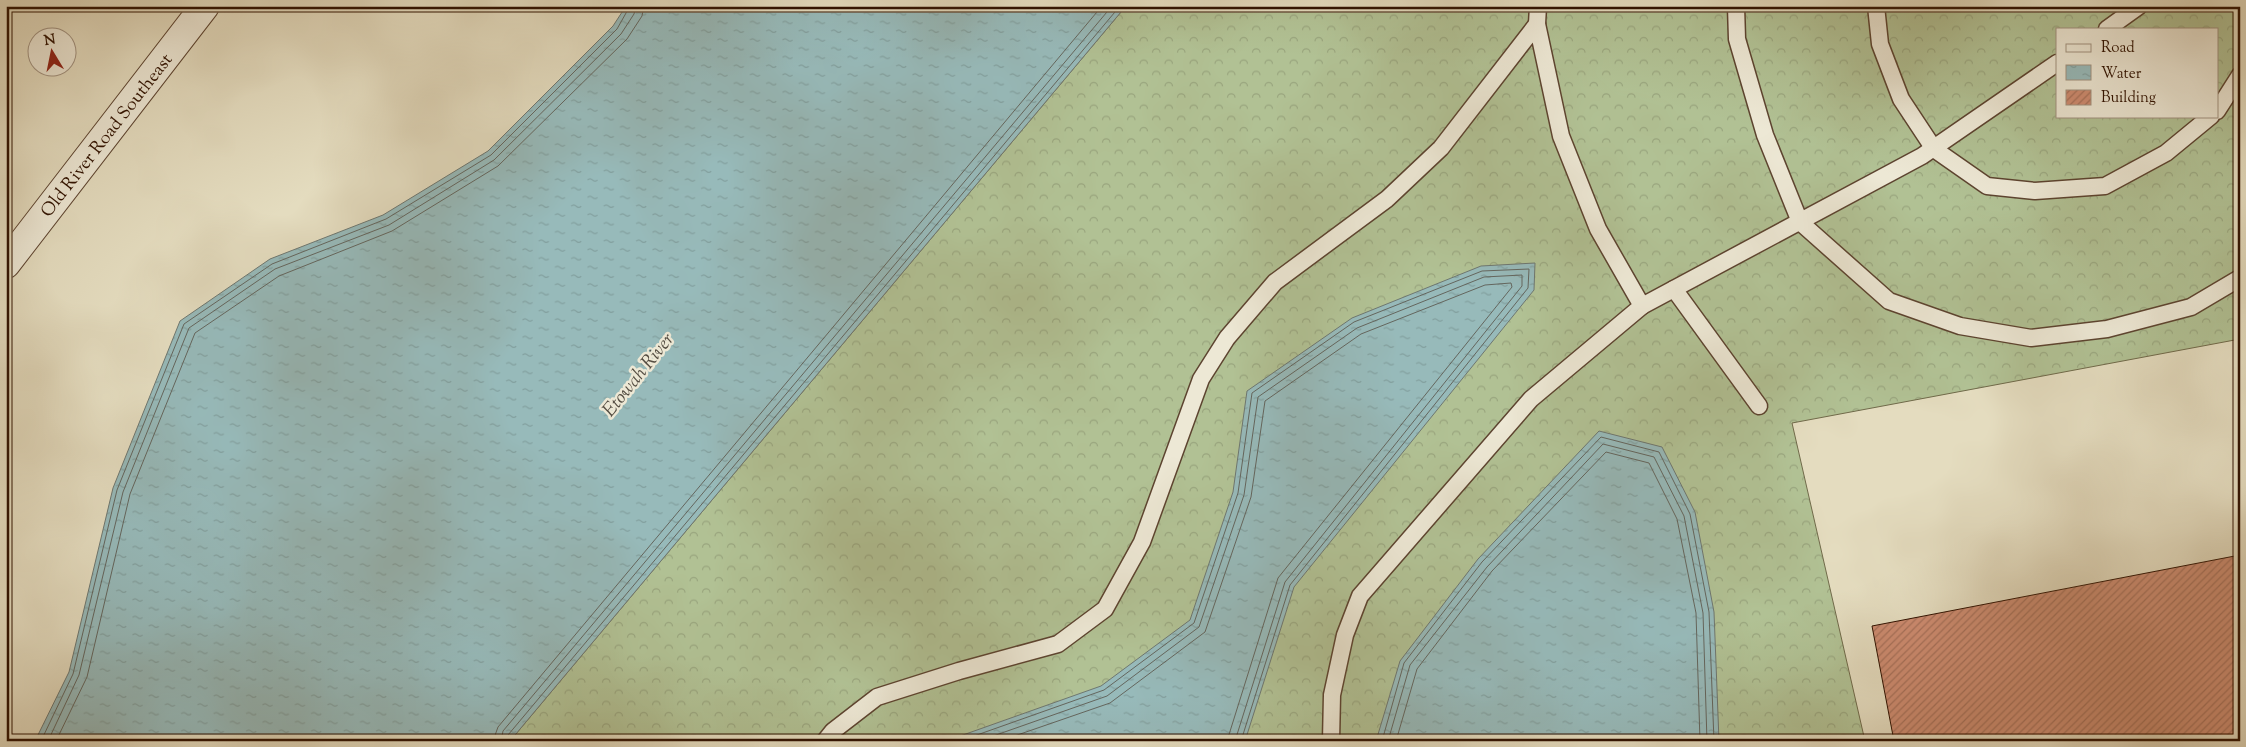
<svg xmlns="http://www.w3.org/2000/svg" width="2246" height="747" font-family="'Sorts Mill Goudy',serif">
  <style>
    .forest { fill: url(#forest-crowns); stroke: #706a4a; fill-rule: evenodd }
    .water { fill: url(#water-ripples); stroke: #6e7770 }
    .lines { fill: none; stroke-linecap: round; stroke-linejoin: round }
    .shore { stroke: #64665e; stroke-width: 1 }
    .building { fill: url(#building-hatch); stroke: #301201 }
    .lane-casing { stroke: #5d4430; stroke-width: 19 }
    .street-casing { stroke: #5d4430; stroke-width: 30 }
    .lane { stroke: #ede8d5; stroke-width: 16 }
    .street { stroke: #ede8d5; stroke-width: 28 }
    .labels { text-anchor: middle; stroke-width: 5; stroke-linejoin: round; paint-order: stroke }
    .street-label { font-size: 18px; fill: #301201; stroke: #ede8d5 }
    .water-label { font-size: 19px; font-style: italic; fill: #544d42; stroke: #ede8d5 }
  </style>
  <defs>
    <pattern id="forest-crowns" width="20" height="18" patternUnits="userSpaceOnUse" patternTransform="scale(1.25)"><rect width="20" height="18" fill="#b1c194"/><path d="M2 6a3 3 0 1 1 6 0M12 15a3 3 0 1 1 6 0" fill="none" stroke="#99a57e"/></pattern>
    <pattern id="water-ripples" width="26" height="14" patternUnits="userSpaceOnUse" patternTransform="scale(1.25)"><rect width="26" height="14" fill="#97baba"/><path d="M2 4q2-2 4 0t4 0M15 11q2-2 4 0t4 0" fill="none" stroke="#829f9e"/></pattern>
    <pattern id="building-hatch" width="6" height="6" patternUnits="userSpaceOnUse" patternTransform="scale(1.25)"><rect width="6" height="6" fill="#cd8c71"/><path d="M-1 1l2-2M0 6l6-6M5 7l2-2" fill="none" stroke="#a7715a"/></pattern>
  </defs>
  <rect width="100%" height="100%" fill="#e4dcbf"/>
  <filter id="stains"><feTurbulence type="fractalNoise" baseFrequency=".004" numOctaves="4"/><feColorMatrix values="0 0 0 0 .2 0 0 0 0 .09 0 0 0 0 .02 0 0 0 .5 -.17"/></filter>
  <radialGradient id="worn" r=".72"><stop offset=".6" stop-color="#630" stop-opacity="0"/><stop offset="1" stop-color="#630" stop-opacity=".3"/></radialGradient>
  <path class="forest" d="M1126 6H2240V339L1792 423 1865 741H510ZM2057 29H2217V116H2057Z"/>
  <g class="water">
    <path d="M626 6H1126L510 741H35L69 672 113 488 180 321 270 259 383 215 488 151 613 26Z"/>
    <path d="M1535 263 1534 290 1294 587 1245 741H946L1101 686 1190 620 1233 492 1247 391 1352 318 1481 266Z"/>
    <path d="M1599 431 1662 447 1695 512 1714 612 1719 741H1376L1400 661 1478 559Z"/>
  </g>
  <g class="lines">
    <g class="shore">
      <path d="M41 741 73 674 117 490 184 324 272 264 386 219 491 155 617 29 630 6"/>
      <path d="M48 741 79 675 123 492 189 328 275 269 389 225 494 160 621 34 634 14 636 6"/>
      <path d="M56 741 87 677 130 494 195 333 279 276 392 231 498 166 627 39 642 16 644 6"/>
      <path d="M493 741 498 727 1102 6"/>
      <path d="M501 741 503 731 1112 6"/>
      <path d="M507 741 508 735 1120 6"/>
      <path d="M960 741 1104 690 1194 623 1238 493 1252 393 1354 322 1482 271 1529 269 1528 288 1290 585 1241 741"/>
      <path d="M979 741 1107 696 1199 627 1244 495 1258 397 1357 328 1484 277 1522 275V286L1285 582 1235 741"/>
      <path d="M1000 741 1110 703 1205 632 1251 497 1265 401 1361 334 1485 285 1511 283 1512 287 1278 578 1227 741"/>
      <path d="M1382 741 1404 663 1482 562 1601 437 1659 452 1690 514 1709 612 1714 741"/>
      <path d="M1388 741 1410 665 1487 567 1603 444 1654 457 1684 516 1703 613 1707 741"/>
      <path d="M1396 741 1417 669 1492 571 1606 452 1649 463 1677 519 1696 613 1700 741"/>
    </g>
  </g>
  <path class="building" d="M2240 555V741H1894L1872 626Z"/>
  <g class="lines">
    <g class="lane-casing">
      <g id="lane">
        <path d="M1736 6 1737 39 1765 135 1800 222 1889 301 1960 326 2031 338 2107 329 2191 307 2240 278"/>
        <path d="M1876 6 1880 44 1901 99 1934 149 1987 186 2035 191 2105 186 2166 153 2211 116"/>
        <path d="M1537 24 1538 6"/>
        <path d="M2107 29 2139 6"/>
        <path d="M2217 111 2240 75"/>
        <path d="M1674 289 1759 406"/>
        <path d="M1642 306 1922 156 2057 63"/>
        <path d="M825 741 833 731 877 697 959 671 1058 644 1105 609 1142 542 1201 379 1227 338 1275 282 1387 199 1441 148 1537 24 1561 136 1598 229 1642 306 1531 399 1360 596 1345 635 1332 695 1331 741"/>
      </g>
    </g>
    <g class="street-casing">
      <path id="street" d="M6 264 205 6"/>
    </g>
    <use href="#lane" class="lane"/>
    <use href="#street" class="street"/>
  </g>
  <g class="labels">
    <g class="street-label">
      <text transform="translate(106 135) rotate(-52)" y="6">Old River Road Southeast</text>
    </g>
    <g class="water-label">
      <text transform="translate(637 374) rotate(-51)" y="7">Etowah River</text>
    </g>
  </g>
  <rect width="2246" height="747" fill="none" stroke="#e4dcbf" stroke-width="25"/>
  <rect x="8" y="8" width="2231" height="732" fill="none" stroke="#301201" stroke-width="2.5"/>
  <rect x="12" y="12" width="2221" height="722" fill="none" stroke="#301201"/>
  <rect x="2056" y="28" width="162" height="90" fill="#ede8d5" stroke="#a19280"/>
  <rect x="2066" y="44" width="25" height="8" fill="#ede8d5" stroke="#a19280"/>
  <text x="2101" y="52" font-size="15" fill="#301201">Road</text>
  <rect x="2066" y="65" width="25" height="15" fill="url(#water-ripples)" stroke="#a19280"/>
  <text x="2101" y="78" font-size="15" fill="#301201">Water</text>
  <rect x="2066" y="90" width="25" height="15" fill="url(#building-hatch)" stroke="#a19280"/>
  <text x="2101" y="102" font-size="15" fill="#301201">Building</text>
  <g transform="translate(52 52) rotate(350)"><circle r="24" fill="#ede8d5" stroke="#a19280"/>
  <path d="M0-4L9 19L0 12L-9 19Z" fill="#8f2418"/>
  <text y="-8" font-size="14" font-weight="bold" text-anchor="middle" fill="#301201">N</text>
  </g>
  <rect width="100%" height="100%" filter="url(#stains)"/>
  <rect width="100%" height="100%" fill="url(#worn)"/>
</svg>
